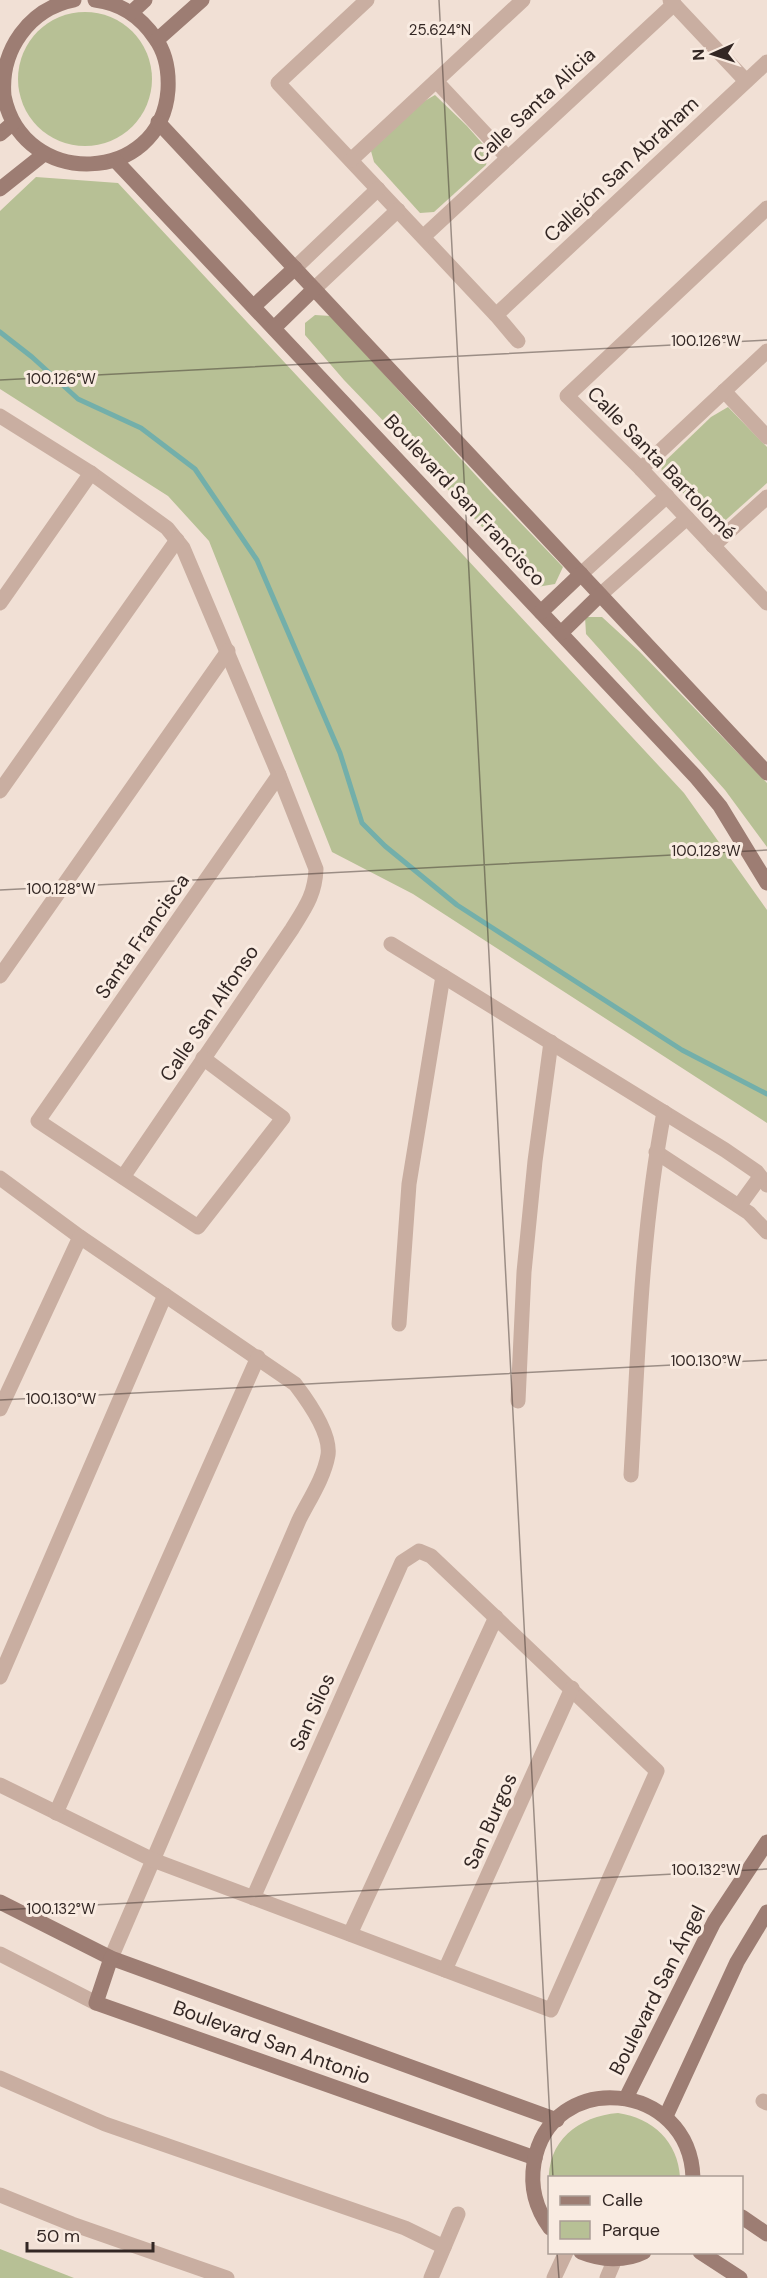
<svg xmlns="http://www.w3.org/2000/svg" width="767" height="2278" font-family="'DM Sans',sans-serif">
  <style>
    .green { fill: #b7c095 }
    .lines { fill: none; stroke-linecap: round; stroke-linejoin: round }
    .stream { stroke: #73afaa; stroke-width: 5 }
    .street { stroke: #c9aea1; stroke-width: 15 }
    .secondary { stroke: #9d7d73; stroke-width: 15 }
    .ticks { fill: none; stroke: #332724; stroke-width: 1.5; stroke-opacity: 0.45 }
    .labels { text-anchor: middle; stroke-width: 6; stroke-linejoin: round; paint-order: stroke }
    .street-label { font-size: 20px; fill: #332724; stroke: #f9ebe1 }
    .ticks-label { font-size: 15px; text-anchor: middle; fill: #332724; stroke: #f9ebe1; stroke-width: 6; stroke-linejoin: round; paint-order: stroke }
  </style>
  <rect width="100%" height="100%" fill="#f1e0d5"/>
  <g class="green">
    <circle cx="85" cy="79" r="67"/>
    <path d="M435 95 467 126 489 151 486 165 434 212 420 213 374 162 371 151 421 103Z"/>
    <path d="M36 177 118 183 684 793 767 910V1123L413 894 332 852 209 541 168 496 0 389V211Z"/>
    <path d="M315 315 331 316 491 492 563 567 555 584 537 587 417 456 344 380 305 335V323Z"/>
    <path d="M728 407 767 447V483L718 527 662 473 661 465 711 417Z"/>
    <path d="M585 617H602L639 651 767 783V847L725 790 586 634Z"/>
    <path d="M618 2113C653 2118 678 2142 680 2177L550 2178 549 2184C546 2141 579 2116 618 2113Z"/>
    <path d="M0 2249 74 2278H0Z"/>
  </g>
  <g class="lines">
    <path class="stream" d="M0 332 32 357 78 399 141 428 195 469 257 560 340 753 362 823 385 846 457 905 682 1050 767 1094"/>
    <g class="street">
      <path d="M367 0 278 83 496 315 518 341"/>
      <path d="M670 0 746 81"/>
      <path d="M436 81 508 158"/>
      <path d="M351 160 523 0"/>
      <path d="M767 208 567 396 641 469 767 603"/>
      <path d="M423 237 674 4"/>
      <path d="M295 268 378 189"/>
      <path d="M314 289 398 210"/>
      <path d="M496 315 767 62"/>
      <path d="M724 391 767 437"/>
      <path d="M0 416 91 473 167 528 183 548 279 775 316 869C315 895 305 908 292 929L123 1177"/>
      <path d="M641 469 767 351"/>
      <path d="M713 546 767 497"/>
      <path d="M581 574 667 496"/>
      <path d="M600 595 687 518"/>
      <path d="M0 603 91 473"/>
      <path d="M0 791 177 540"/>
      <path d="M391 944 725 1150 757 1172 767 1185"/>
      <path d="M0 976 228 651"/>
      <path d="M203 1058 283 1118 198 1227 38 1121 279 775"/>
      <path d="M656 1152 749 1213 767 1232"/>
      <path d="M0 1178 80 1237 295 1384C308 1401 331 1434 328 1455 324 1478 309 1500 299 1520L111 1958"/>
      <path d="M739 1206 760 1177"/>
      <path d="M399 1324 409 1184 443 976"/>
      <path d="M518 1401 524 1272 535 1161 551 1042"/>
      <path d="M0 1409 80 1237"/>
      <path d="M631 1475C638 1354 641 1232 664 1112"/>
      <path d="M0 1677 165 1295"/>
      <path d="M0 1785 153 1860 551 2010 657 1771 431 1556 419 1551 402 1562 253 1898"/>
      <path d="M56 1813 258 1357"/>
      <path d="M350 1934 496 1617"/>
      <path d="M0 1954 96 2003"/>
      <path d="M445 1970 572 1688"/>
      <path d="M0 2078 105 2124 405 2228 444 2247"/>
      <path d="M763 2101 767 2103"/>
      <path d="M0 2195 72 2224 227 2278"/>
      <path d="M431 2278 458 2214"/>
      <path d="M554 2278 566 2252"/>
      <path d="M607 2278 615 2259"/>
    </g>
    <g class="secondary">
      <path d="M74 0C29 9 0 50 4 96 23 190 161 185 168 90 169 72 166 53 155 38 141 17 120 3 95 0"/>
      <path d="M131 13 145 0"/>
      <path d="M157 40 202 0"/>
      <path d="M158 122 767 773"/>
      <path d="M0 134 13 123"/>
      <path d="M115 160 695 776 720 806 767 883"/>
      <path d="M0 189 44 154"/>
      <path d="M254 306 295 268"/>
      <path d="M274 328 314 289"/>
      <path d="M541 612 581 574"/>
      <path d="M561 633 600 595"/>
      <path d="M0 1902 111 1958 557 2120"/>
      <path d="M111 1958 96 2003 535 2158"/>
      <path d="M626 2098 714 1922 767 1842"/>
      <path d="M666 2116 737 1962 767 1912"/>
      <path d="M742 2217 767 2234"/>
      <path d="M550 2228C536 2209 530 2187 534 2163 550 2068 690 2080 693 2178"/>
      <path d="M581 2252C601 2260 624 2262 644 2252"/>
      <path d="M700 2252 740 2278"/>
    </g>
  </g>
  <path class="ticks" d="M439 0 553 2178M0 380 767 340M0 890 767 850M0 1400 767 1360M0 1910 767 1869M557 2252 559 2278"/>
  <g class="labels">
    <g class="street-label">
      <text transform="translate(534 105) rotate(-43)" y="7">Calle Santa Alicia</text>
      <text transform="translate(621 169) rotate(-43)" y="7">Callejón San Abraham</text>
      <text transform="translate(662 463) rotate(46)" y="7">Calle Santa Bartolomé</text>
      <text transform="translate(465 500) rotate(47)" y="7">Boulevard San Francisco</text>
      <text transform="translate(142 936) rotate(-55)" y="7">Santa Francisca</text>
      <text transform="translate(209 1013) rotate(-56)" y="7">Calle San Alfonso</text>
      <text transform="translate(312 1712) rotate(-66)" y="7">San Silos</text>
      <text transform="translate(490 1821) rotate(-66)" y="7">San Burgos</text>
      <text transform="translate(657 1990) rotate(-63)" y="7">Boulevard San Ángel</text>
      <text transform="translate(272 2042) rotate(20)" y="7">Boulevard San Antonio</text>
    </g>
  </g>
  <g class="ticks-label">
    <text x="440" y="35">25.624°N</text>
    <text x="706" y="346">100.126°W</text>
    <text x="61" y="384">100.126°W</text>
    <text x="706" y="856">100.128°W</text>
    <text x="61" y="894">100.128°W</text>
    <text x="706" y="1366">100.130°W</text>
    <text x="61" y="1404">100.130°W</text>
    <text x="706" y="1875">100.132°W</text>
    <text x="61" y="1914">100.132°W</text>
  </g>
  <rect x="548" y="2176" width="195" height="78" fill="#f9ebe1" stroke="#aa9d95" stroke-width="1.5"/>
  <rect x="560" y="2196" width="30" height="9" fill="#9d7d73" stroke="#aa9d95" stroke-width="1.5"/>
  <text x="602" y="2206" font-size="18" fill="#332724">Calle</text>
  <rect x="560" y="2221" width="30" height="18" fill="#b7c095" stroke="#aa9d95" stroke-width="1.5"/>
  <text x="602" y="2236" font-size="18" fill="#332724">Parque</text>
  <g transform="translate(713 54) rotate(267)" stroke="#f9ebe1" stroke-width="4.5" paint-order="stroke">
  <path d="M0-4.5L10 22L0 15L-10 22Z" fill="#332724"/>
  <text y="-9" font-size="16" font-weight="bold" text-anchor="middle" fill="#332724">N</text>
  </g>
  <path d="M27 2242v9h126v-9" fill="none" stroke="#332724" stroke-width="3"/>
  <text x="36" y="2242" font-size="18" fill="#332724" stroke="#f9ebe1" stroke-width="4.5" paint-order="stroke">50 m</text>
</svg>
